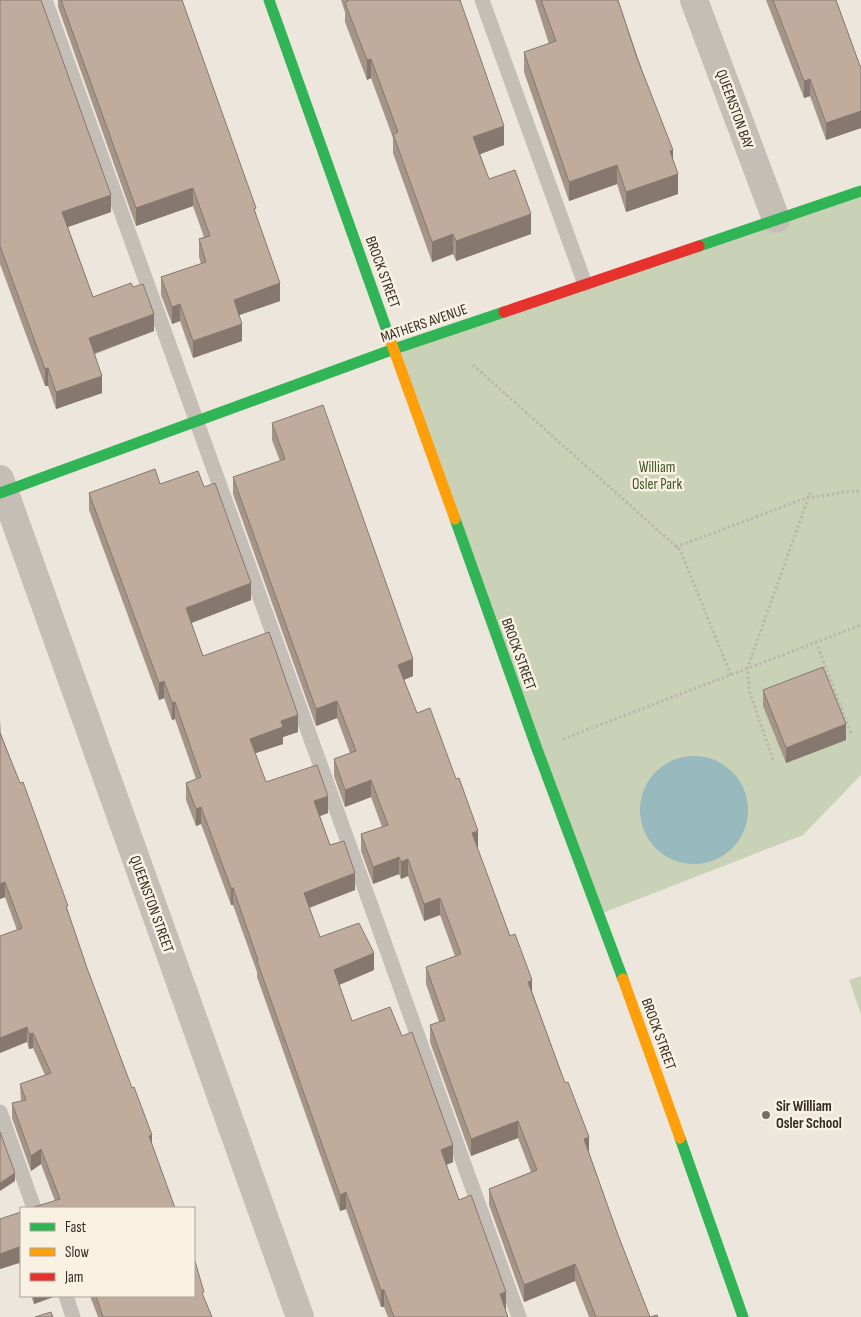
<svg xmlns="http://www.w3.org/2000/svg" width="861" height="1317" font-family="'Sofia Sans Condensed',sans-serif">
  <style>
    .green { fill: #c9d2b6 }
    .water { fill: #98b9bd }
    .lines { fill: none; stroke-linecap: round; stroke-linejoin: round }
    .path { stroke: #bdb6ae; stroke-width: 3; stroke-dasharray: 2.5 2.5; stroke-linecap: butt }
    .lane { stroke: #c4beb6; stroke-width: 15 }
    .street { stroke: #c4beb6; stroke-width: 28 }
    .fast { stroke: #30b455; stroke-width: 11 }
    .slow { stroke: #ff9f0a; stroke-width: 11 }
    .jam { stroke: #e5322d; stroke-width: 11 }
    .wall { fill: #a59487 }
    .shaded-wall { fill: #86786e }
    .building { fill: #c0ac9d; stroke: #86786e }
    .poi-dot { fill: #746c65; stroke: #f9f2e2; stroke-width: 2 }
    .labels { text-anchor: middle; stroke-width: 5; stroke-linejoin: round; paint-order: stroke }
    .street-label { font-size: 15px; fill: #342b25; stroke: #f9f2e2 }
    .park-label { font-size: 15px; fill: #3e5328; stroke: #f9f2e2 }
    .poi-label { font-size: 15px; font-weight: bold; fill: #342b25; stroke: #f9f2e2; text-anchor: start }
  </style>
  <rect width="100%" height="100%" fill="#ece6dc"/>
  <g class="green">
    <path d="M861 191V775L803 835 600 914 394 349Z"/>
    <path d="M861 976V1014L849 980Z"/>
  </g>
  <circle class="water" cx="694" cy="810" r="54"/>
  <g class="lines">
    <g class="path">
      <path d="M473 365 680 550 731 675"/>
      <path d="M676 547 809 497C827 497 843 490 861 491"/>
      <path d="M816 642 851 733"/>
      <path d="M563 739 861 625"/>
      <path d="M773 760 750 693 747 669 810 493"/>
    </g>
    <g class="lane">
      <path d="M45 0 519 1317"/>
      <path d="M482 0 585 284"/>
      <path d="M0 1112 34 1208"/>
      <path d="M66 1296 73 1317"/>
    </g>
    <g class="street">
      <path d="M694 0 776 219"/>
      <path d="M0 479 300 1317"/>
    </g>
    <g class="fast">
      <path d="M269 0 391 342"/>
      <path d="M699 246 861 191"/>
      <path d="M0 493 394 349 504 312"/>
      <path d="M455 519 537 749 623 979"/>
      <path d="M680 1138 743 1317"/>
    </g>
    <g class="slow">
      <path d="M391 342 455 519"/>
      <path d="M623 979 680 1138"/>
    </g>
    <path class="jam" d="M504 312 699 246"/>
  </g>
  <g class="wall">
    <path d="M0 0 111 212 68 227 93 297 133 287 154 331 95 354 102 393 56 409 48 386H45L0 264Z"/>
    <path d="M58 0H182L256 214 280 301 239 315 242 341 193 358 180 321 172 324 161 295V277L201 264 199 257V239L204 237 193 206 136 226 58 7Z"/>
    <path d="M341 0H460L504 145 480 154 489 179 531 234 456 261 453 254 432 262 393 153V138L371 78 367 80 345 22V12Z"/>
    <path d="M535 0H618L673 160 678 194 626 212 617 184 569 201 524 72V52L549 44Z"/>
    <path d="M766 0H836L860 66H861V128L826 140 810 96 804 98Z"/>
    <path d="M272 423 413 676 404 680 417 713 478 847 477 848 510 936 532 991 618 1235 650 1317H589L575 1281 524 1302 489 1205V1189L531 1172 518 1138 471 1156 430 1042V1025L439 1022 426 984V967L455 956 440 915 424 921 408 876 401 879 399 874 373 884 361 851V834L382 827 371 797 345 807 334 776V759L350 753 337 718 316 726 233 494V477L280 461 272 440Z"/>
    <path d="M160 484 204 487 251 600 191 623 203 656 298 732 283 737V744L255 753 266 782 328 813 320 816 330 845 355 890 309 907 320 937 374 970 339 985 352 1021 402 1036 453 1162 446 1165 459 1200 506 1309H505L508 1317H388L384 1307H381L346 1209 340 1211 257 977V972L233 905H231L201 824 196 826 186 800V783L196 779 175 719 172 720 164 698 159 700 89 510V493Z"/>
    <path d="M763 690 846 740 786 763 763 706Z"/>
    <path d="M0 720 1 734 68 912 87 968 175 1208 55 1201 41 1164 31 1171 12 1118V1103L21 1101 20 1084 45 1075 33 1048 29 1049 27 1042 17 930 5 897 0 899Z"/>
    <path d="M21 1212V1268L19 1263 0 1269Z"/>
    <path d="M31 1296H56L34 1304Z"/>
    <path d="M90 1296H194L204 1298 212 1317H98Z"/>
  </g>
  <g class="shaded-wall">
    <path d="M371 59V78L367 80V60Z"/>
    <path d="M810 79V96L804 98V81Z"/>
    <path d="M861 111V128L826 140V123Z"/>
    <path d="M504 126V145L473 157V137Z"/>
    <path d="M673 150V170L670 151Z"/>
    <path d="M617 165V184L569 201V182Z"/>
    <path d="M678 174V194L626 212V192Z"/>
    <path d="M193 188V206L136 226V208Z"/>
    <path d="M111 195V212L62 229V212Z"/>
    <path d="M531 214V234L456 261V241Z"/>
    <path d="M453 234V254L432 262V242Z"/>
    <path d="M280 283V301L234 317V300Z"/>
    <path d="M180 304V321L172 324V307Z"/>
    <path d="M154 314V331L89 355V338Z"/>
    <path d="M242 324V341L193 358V341Z"/>
    <path d="M48 368V386H45V369Z"/>
    <path d="M102 376V393L56 409V392Z"/>
    <path d="M251 583V600L186 625V608Z"/>
    <path d="M413 659V676L398 682V665Z"/>
    <path d="M164 681V698L159 700V683Z"/>
    <path d="M337 701V718L316 726V709Z"/>
    <path d="M175 702V719L172 720V703Z"/>
    <path d="M298 715V732L283 737V744L250 755V739L281 721Z"/>
    <path d="M846 724V740L786 763V748Z"/>
    <path d="M371 780V797L345 807V790Z"/>
    <path d="M328 796V813L314 818V801Z"/>
    <path d="M201 807V824L196 826V809Z"/>
    <path d="M478 831V847L472 850V833Z"/>
    <path d="M399 857V874L373 884V867Z"/>
    <path d="M408 859V876L401 879V862Z"/>
    <path d="M355 873V890L304 910V893Z"/>
    <path d="M5 882V897L0 899V884Z"/>
    <rect x="231" y="888" width="2" height="17"/>
    <path d="M440 898V915L424 921V904Z"/>
    <path d="M374 953V970L334 987V970Z"/>
    <path d="M532 980V997L528 982Z"/>
    <path d="M27 1027V1042L0 1053V1038Z"/>
    <path d="M33 1033V1048L29 1049V1034Z"/>
    <path d="M518 1121V1138L471 1156V1139Z"/>
    <path d="M152 1135V1150L149 1136Z"/>
    <path d="M589 1137V1154L584 1139Z"/>
    <path d="M453 1145V1162L441 1167V1150Z"/>
    <path d="M41 1149V1164L31 1171V1156Z"/>
    <path d="M15 1173V1181L0 1191V1183Z"/>
    <path d="M346 1192V1209L340 1211V1195Z"/>
    <path d="M19 1247V1263L0 1269V1254Z"/>
    <path d="M575 1264V1281L524 1302V1285Z"/>
    <rect x="381" y="1290" width="3" height="17"/>
    <path d="M506 1292V1309L500 1311V1294Z"/>
    <path d="M34 1296H56L34 1304Z"/>
  </g>
  <g class="building">
    <path d="M0 0H41L111 195 62 212 93 297 131 283 133 287 143 284 154 314 89 338 102 376 56 392 48 368 45 369 0 246Z"/>
    <path d="M61 0H182L256 208 254 209 280 283 234 300 242 324 193 341 180 304 172 307 161 277 206 262 199 239 210 236 193 188 136 208Z"/>
    <path d="M348 0H460L504 126 473 137 489 179 515 170 531 214 456 241 453 234 432 242 393 134 398 132 371 59 367 60 345 3 348 1Z"/>
    <path d="M541 0H618L637 58 673 150 670 151 678 174 626 192 617 165 569 182 524 52 556 41Z"/>
    <path d="M773 0H836L860 66H861V111L826 123 810 79 804 81Z"/>
    <path d="M323 405 413 659 398 665 417 713 430 708 456 779 459 778 478 831 472 833 510 936 515 934 532 980 528 982 565 1083 568 1082 589 1137 584 1139 618 1235 650 1317H596L575 1264 524 1285 489 1189 537 1170 518 1121 471 1139 430 1025 445 1020 426 967 461 954 440 898 424 904 408 859 401 862 399 857 373 867 361 834 388 825 371 780 345 790 334 759 356 751 337 701 316 709 233 477 285 459 272 423Z"/>
    <path d="M155 469 160 484 198 471 204 487 215 483 251 583 186 608 203 656 269 632 298 715 281 721 283 727 250 739 266 782 317 765 328 796 314 801 330 845 344 841 355 873 304 893 320 937 359 923 374 953 334 970 352 1021 390 1007 402 1036 412 1032 453 1145 441 1150 459 1200 471 1195 506 1292 500 1294 508 1317H394L384 1290H381L346 1192 340 1195 257 961 258 960 233 888H231L201 807 196 809 186 783 201 777 175 702 172 703 164 681 159 683 89 493Z"/>
    <path d="M823 667 846 724 786 748 763 690Z"/>
    <path d="M0 733 20 783 23 782 68 906H66L87 968 132 1088 134 1087 152 1135 149 1136 175 1208H31L60 1199 41 1149 31 1156 12 1103 26 1100 20 1084 51 1073 33 1033 29 1034 27 1027 0 1038V936L22 928 5 882 0 884Z"/>
    <path d="M0 1132 15 1173 0 1183Z"/>
    <path d="M21 1212V1253L19 1247 0 1254V1219Z"/>
    <path d="M194 1258 204 1292 202 1293 212 1317H103L96 1296H194Z"/>
    <path d="M51 1312 53 1317H35Z"/>
    <path d="M657 1315 658 1317H650Z"/>
  </g>
  <circle class="poi-dot" cx="766" cy="1115" r="5"/>
  <g class="labels">
    <g class="street-label">
      <text transform="translate(735 109) rotate(70)" y="5">QUEENSTON BAY</text>
      <text transform="translate(383 272) rotate(70)" y="5">BROCK STREET</text>
      <text transform="translate(424 323) rotate(-19)" y="5">MATHERS AVENUE</text>
      <text transform="translate(519 654) rotate(70)" y="5">BROCK STREET</text>
      <text transform="translate(152 904) rotate(70)" y="5">QUEENSTON STREET</text>
      <text transform="translate(659 1034) rotate(70)" y="5">BROCK STREET</text>
    </g>
    <g class="park-label">
      <text x="657" y="472">William<tspan x="657" dy="17">Osler Park</tspan></text>
    </g>
    <g class="poi-label">
      <text x="776" y="1111">Sir William<tspan x="776" dy="17">Osler School</tspan></text>
    </g>
  </g>
  <rect x="20" y="1207" width="175" height="90" fill="#f9f2e2" stroke="#aaa296"/>
  <rect x="30" y="1223" width="25" height="8" fill="#30b455" stroke="#aaa296"/>
  <text x="65" y="1232" font-size="15" fill="#342b25">Fast</text>
  <rect x="30" y="1248" width="25" height="8" fill="#ff9f0a" stroke="#aaa296"/>
  <text x="65" y="1257" font-size="15" fill="#342b25">Slow</text>
  <rect x="30" y="1273" width="25" height="8" fill="#e5322d" stroke="#aaa296"/>
  <text x="65" y="1282" font-size="15" fill="#342b25">Jam</text>
</svg>
